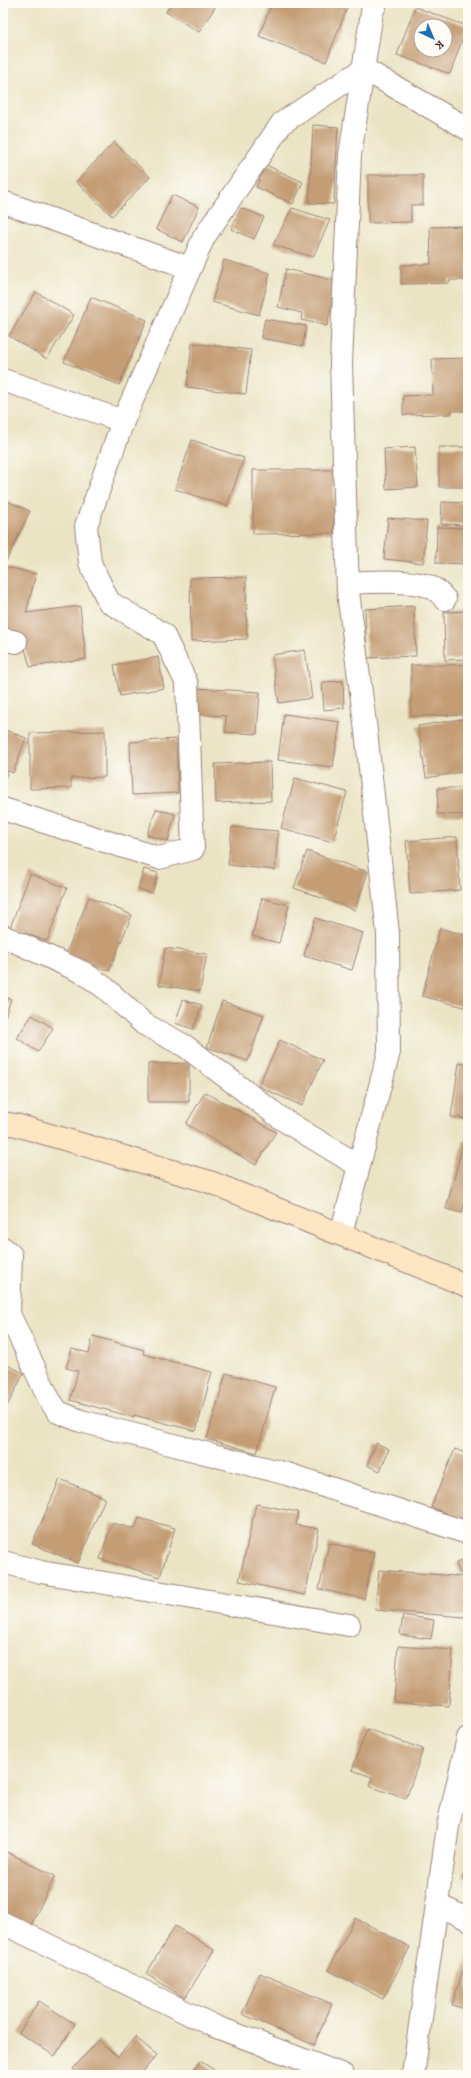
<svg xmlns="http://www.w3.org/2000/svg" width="471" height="2078" font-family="Alegreya,serif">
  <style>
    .building { fill: #c49d75; fill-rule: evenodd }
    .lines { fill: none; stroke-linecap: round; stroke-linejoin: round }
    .street-casing { stroke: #9a8278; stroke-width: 24 }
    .secondary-casing { stroke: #9a8278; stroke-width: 24 }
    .street { stroke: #fff; stroke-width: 22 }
    .secondary { stroke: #fce6c4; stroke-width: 22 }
  </style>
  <rect width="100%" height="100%" fill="#fdfcf7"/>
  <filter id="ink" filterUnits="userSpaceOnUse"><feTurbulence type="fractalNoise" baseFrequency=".025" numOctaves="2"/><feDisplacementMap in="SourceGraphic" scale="8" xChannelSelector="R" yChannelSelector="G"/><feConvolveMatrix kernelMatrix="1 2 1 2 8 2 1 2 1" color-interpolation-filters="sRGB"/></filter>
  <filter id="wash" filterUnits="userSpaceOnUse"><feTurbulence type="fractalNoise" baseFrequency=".012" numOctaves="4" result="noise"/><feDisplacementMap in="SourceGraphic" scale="16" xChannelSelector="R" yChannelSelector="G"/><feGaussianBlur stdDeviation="0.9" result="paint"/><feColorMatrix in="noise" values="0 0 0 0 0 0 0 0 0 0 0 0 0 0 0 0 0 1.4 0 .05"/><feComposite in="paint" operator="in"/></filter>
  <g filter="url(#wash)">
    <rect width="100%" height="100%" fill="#ebe4c4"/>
    <g id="blocks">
      <g class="building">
        <path d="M172 3H209L215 7 199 32 166 12Z"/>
        <path d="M272 3H349L326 62 259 36Z"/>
        <path d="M415 7 467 26 450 74 397 55ZM421 26H445V50H421Z"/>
        <path d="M313 125 338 127 334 204 309 203Z"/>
        <path d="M114 142 150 177 112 216 76 182Z"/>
        <path d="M266 165 303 182 293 204 256 187Z"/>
        <path d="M368 175H423V205H411V222L368 223Z"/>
        <path d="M172 195 199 207 183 242 156 229Z"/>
        <path d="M241 208 264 217 254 239 231 229Z"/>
        <path d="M292 208 330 220 313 257 273 245Z"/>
        <path d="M468 226V280H449V283L401 284V265L431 264 430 227Z"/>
        <path d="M224 260 270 273 259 315 212 302Z"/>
        <path d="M286 269 337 281 327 326 301 320 302 313 278 307Z"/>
        <path d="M36 292 74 315 47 359 9 336Z"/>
        <path d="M91 297 147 320 119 385 64 362Z"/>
        <path d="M265 319 306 326 303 346 261 338Z"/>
        <path d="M192 343 251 350 246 394 187 387Z"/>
        <path d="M468 358V411H451V414L403 415V396L433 395 432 359Z"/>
        <path d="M192 440 244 458 227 506 175 489Z"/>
        <path d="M415 447 418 487 386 489 384 449Z"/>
        <rect x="439" y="447" width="29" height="40"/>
        <path d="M253 470H334V533L253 534Z"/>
        <path d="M3 499 30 511 7 560 3 558Z"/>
        <path d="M442 502 468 503V525L441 524Z"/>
        <path d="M388 518 427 521 423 563 384 559Z"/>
        <path d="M437 527 468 528V564L436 563Z"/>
        <path d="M3 566 36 574 26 613 80 606 86 659 30 667 21 634 3 629Z"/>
        <path d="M246 577 247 639 191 641 190 578Z"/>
        <path d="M414 606 416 656 367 658 365 609Z"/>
        <path d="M468 611V659L445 660 444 612Z"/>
        <path d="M305 650 312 698 279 703 272 655Z"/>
        <path d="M158 657 164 688 120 696 114 665Z"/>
        <path d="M411 665H466V715L411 716Z"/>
        <path d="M343 681 344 708 324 710 322 682Z"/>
        <path d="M196 688 260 692 257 734 225 732 226 716 194 714Z"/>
        <path d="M284 714 340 722 333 767 278 760Z"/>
        <path d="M468 718V771L426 778 418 726Z"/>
        <path d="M3 729 26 738 13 773 8 771 3 783Z"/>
        <path d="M105 731V777L71 778V788L30 789V733Z"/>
        <path d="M176 739 178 793 132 795 130 742Z"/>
        <path d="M270 762 271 801 216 803 215 764Z"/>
        <path d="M295 778 347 792 333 842 281 828Z"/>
        <path d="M438 788H468V815L437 814Z"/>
        <path d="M156 809 175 814 168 841 147 835Z"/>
        <path d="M232 827 278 831 275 870 228 865Z"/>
        <path d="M457 837 460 890 410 894 406 841Z"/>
        <path d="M307 851 368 872 355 910 294 888Z"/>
        <path d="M144 869 158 873 152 893 138 889Z"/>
        <path d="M30 874 67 888 47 941 10 928Z"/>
        <path d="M89 897 132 915 109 971 66 954Z"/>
        <path d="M262 898 289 905 279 943 252 936Z"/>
        <path d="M315 918 363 933 352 970 304 956Z"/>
        <path d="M440 928 468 936V1008L422 996Z"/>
        <path d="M165 948 207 954 200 991 159 985Z"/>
        <path d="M3 997 11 999 3 1023Z"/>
        <path d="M183 1000 202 1005 193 1029 175 1023Z"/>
        <path d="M222 1001 264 1015 248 1061 207 1047Z"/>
        <path d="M32 1015 53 1028 38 1052 17 1038Z"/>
        <path d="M280 1040 323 1060 302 1106 258 1086Z"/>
        <path d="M189 1063V1102H148V1064Z"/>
        <path d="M459 1063 468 1065V1119L451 1117Z"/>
        <path d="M205 1092 276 1132 256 1165 186 1124Z"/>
        <path d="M464 1140 468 1141V1192L462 1213 446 1209Z"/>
        <path d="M93 1336 144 1350 143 1354 212 1372 196 1431 134 1415 133 1417 70 1400 78 1371 66 1368 72 1349 89 1353Z"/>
        <path d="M3 1363 24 1373 6 1408 3 1407Z"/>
        <path d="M226 1373 275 1387 257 1453 207 1439Z"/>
        <path d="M376 1443 389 1449 380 1471 367 1465Z"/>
        <path d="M455 1449 468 1454V1523L431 1507Z"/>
        <path d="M60 1479 105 1498 78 1563 32 1544Z"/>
        <path d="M256 1504 298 1512 296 1525 319 1529 305 1595 239 1581Z"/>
        <path d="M139 1518 175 1528 160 1577 100 1559 112 1523 135 1529Z"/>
        <path d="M329 1543 374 1553 364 1599 319 1589Z"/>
        <path d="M468 1558V1570L460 1574 456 1563Z"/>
        <path d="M379 1570 468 1577 465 1617 375 1610Z"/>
        <path d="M403 1615 434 1620 431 1639 400 1635Z"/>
        <path d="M398 1646 453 1650 449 1706 394 1702Z"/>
        <path d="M367 1729 423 1749 406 1799 369 1786 372 1777 352 1770Z"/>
        <path d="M7 1852 55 1876 30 1927 3 1913V1859Z"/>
        <path d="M468 1863V1878L463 1877Z"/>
        <path d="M355 1918 410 1947 383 1999 328 1970Z"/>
        <path d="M175 1926 214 1950 185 1998 146 1974Z"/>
        <path d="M468 1955V2010L452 2005Z"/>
        <path d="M260 1973 332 2004 314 2045 242 2014Z"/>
        <path d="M39 2001 75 2024 55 2056 19 2033Z"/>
        <path d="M135 2037 157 2055 140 2075H80L73 2069 98 2040 118 2057Z"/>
        <path d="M200 2061 222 2075H191Z"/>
      </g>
    </g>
  </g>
  <g filter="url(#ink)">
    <use href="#blocks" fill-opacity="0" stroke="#9a8278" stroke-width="1"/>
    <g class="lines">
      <g class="street-casing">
        <g id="street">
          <path d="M3 202 190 268"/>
          <path d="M3 380 123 421"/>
          <path d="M348 583C369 582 419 578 436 590 439 592 442 596 445 599"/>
          <path d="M3 639 16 642"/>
          <path d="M3 809 159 858 193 849 187 684 163 634 109 602 90 563 86 526 123 421 204 237 282 123 364 69 468 129"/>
          <path d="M3 936 84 973 105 988 144 1024 185 1046 282 1119 359 1166"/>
          <path d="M341 1234 389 1052 388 934 366 731 348 592 341 363 350 155 372 12 376 3"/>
          <path d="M3 1248 11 1255 9 1314 49 1399 58 1412 81 1421 287 1474 468 1533"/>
          <path d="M3 1562 41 1572 349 1625"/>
          <path d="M437 1905 468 1919"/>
          <path d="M3 1923 214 2026 343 2075"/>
          <path d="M413 2075 448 1826 468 1738"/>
        </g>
      </g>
      <g class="secondary-casing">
        <path id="secondary" d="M3 1123 16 1125 210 1182 468 1286"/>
      </g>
      <use href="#street" class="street"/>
      <use href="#secondary" class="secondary"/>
    </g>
  </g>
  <rect width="471" height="2078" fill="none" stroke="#fdfcf7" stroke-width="16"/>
  <g transform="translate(433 38) rotate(136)"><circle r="19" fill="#fdfcf7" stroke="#b5a4a5"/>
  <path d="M0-3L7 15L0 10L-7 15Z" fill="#1f6fb2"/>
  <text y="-6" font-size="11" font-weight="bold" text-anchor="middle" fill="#4a1f2b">K</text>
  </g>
</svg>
